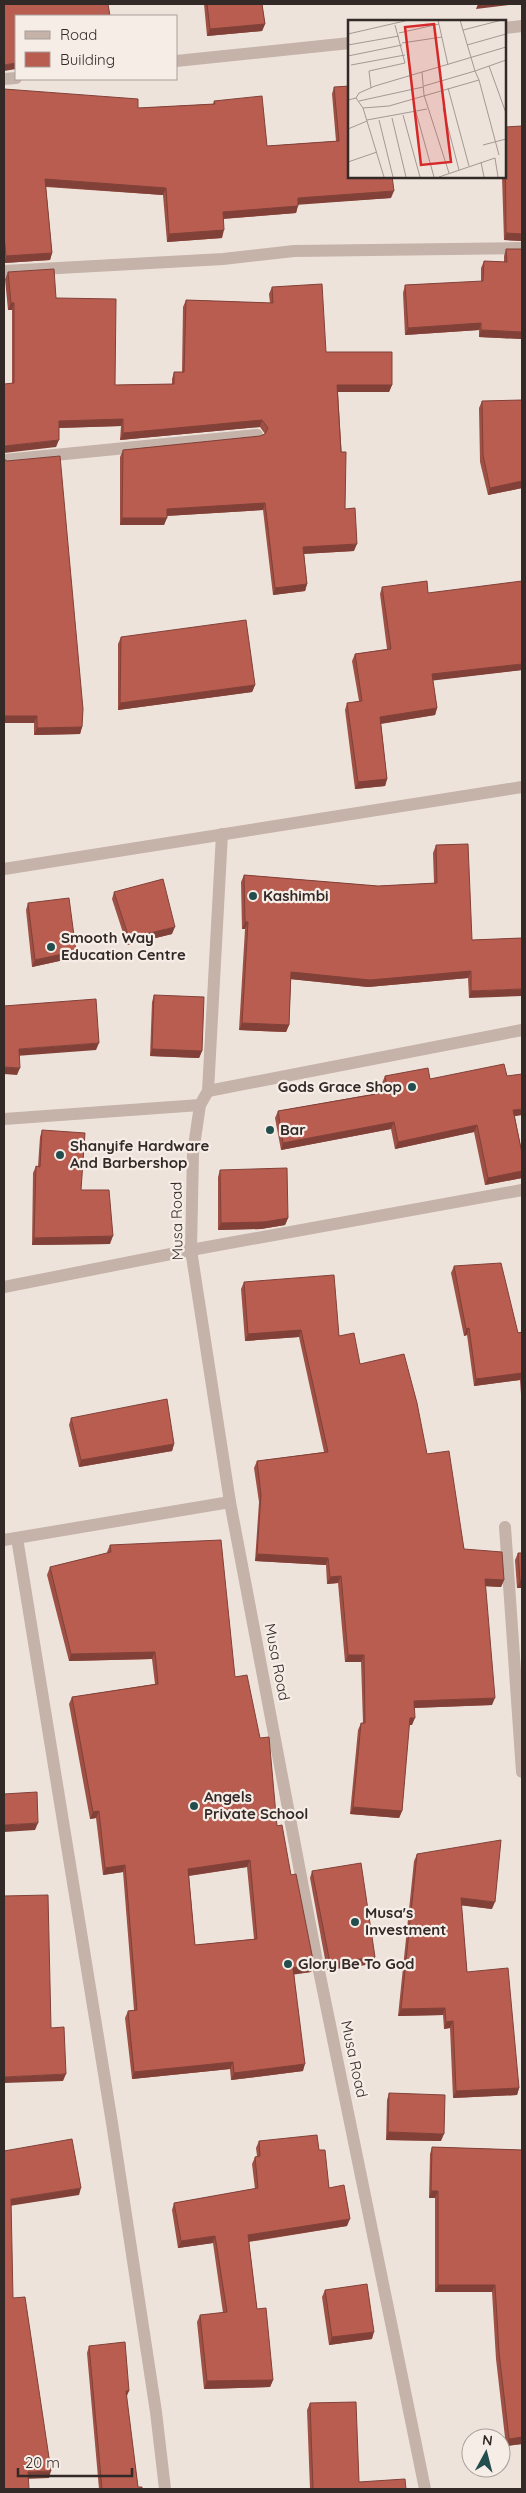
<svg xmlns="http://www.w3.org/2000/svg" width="526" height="2493" font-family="Quicksand,sans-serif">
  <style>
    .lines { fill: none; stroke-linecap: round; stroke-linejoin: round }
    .service { stroke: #c5b2a8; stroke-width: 12 }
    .minor { stroke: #c5b2a8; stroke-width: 12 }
    .wall { fill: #9e5045; fill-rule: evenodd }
    .shaded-wall { fill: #814138 }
    .building { fill: #b85d50; stroke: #814138; fill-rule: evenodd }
    .poi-dot { fill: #224f4d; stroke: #f7ede7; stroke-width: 2 }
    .labels { text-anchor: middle; stroke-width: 4.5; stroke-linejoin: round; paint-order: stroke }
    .poi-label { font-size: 15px; font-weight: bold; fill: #332a28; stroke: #f7ede7; text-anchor: start }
    .street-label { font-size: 15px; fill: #332a28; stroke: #f7ede7 }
    .inset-road { fill: none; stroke: #a39993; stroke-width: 1 }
    .view { fill: #d62828; fill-opacity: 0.15; stroke: #d62828; stroke-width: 2.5 }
    .inset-edge { fill: none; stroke: #332a28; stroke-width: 2.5 }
  </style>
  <rect width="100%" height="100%" fill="#eee3db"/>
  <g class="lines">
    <path class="service" d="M4 460 257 435"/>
    <g class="minor">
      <path d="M505 28 522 26"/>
      <path d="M176 61 350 43"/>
      <path d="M4 79 16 78"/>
      <path d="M4 271 223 259 294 251 522 248"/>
      <path d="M222 834 208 1091 200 1105 193 1153 191 1250 230 1502 317 1961 425 2489"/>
      <path d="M4 869 522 787"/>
      <path d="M208 1091 522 1030"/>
      <path d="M4 1119 200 1105"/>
      <path d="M4 1287 191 1250 522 1190"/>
      <path d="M505 1527 522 1772"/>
      <path d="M17 1538 112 2123 156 2412 165 2489"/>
      <path d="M4 1540 230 1502"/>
    </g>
  </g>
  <g class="wall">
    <path d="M204 4H262L265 24 262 31 207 36Z"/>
    <path d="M334 87 391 198 298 204 296 213 223 219 222 238 167 242 163 195 46 187 52 253 50 260 4 263V89L138 108 213 104 214 101 267 146 336 141 332 94Z"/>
    <path d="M522 126V241L504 240 502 177 497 176H505Z"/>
    <path d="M506 249H522V339L479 337V330L405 335 403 293 405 285 481 282V268L484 261 504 262V256Z"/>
    <path d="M8 272 56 298 115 385 172 384V379L174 372H182L183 307 186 300 270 303 269 294 272 287 326 352 392 385 389 392H338L345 509 354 551 304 554 307 584 305 591 273 595 263 510 167 516 164 525H120V457L123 450 260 436 265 434 260 427 120 440 121 426 59 428 56 447 12 384V310H8L5 279Z"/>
    <path d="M482 401 522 488 488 495 480 462 479 408Z"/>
    <path d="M4 459 82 727 80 734 34 735V723H4Z"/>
    <path d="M382 587 428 593 522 670 433 680 437 708 435 715 381 724 387 779 385 786 355 789 345 710 347 703 359 701 352 661 355 654 387 649 380 594Z"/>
    <path d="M121 637 255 685 252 692 118 710V644Z"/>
    <path d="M436 845 472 940 522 938 469 998 468 978 368 987 291 979 289 1025 286 1032 239 1030 245 929H242L241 882 244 875 378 886 434 883 433 853Z"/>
    <path d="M114 892 172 934 127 945 112 899Z"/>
    <path d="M28 903 76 951 73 958 32 967 26 910Z"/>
    <path d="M154 995 202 1051 199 1058 150 1056 152 1002Z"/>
    <path d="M385 1076 430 1079 515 1117 522 1153V1178L485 1185 474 1132 395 1149 391 1129 281 1150 275 1118 278 1111 384 1092 382 1083Z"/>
    <path d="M42 1130 81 1190 110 1244 32 1245 33 1173 36 1166H38L40 1137Z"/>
    <path d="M220 1170 288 1218 285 1225 261 1229 218 1230V1177Z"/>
    <path d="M454 1266 518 1333 522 1332V1408L520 1380 474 1386 467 1335 464 1336 451 1273Z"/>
    <path d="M244 1282 339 1336 360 1364 427 1454 464 1549 504 1580 501 1587 485 1586 492 1705 414 1708 412 1725H409L402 1811 399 1818 350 1814 358 1730 361 1723H363L361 1662H345L338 1583 327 1584 326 1565 255 1561 259 1502 254 1468 257 1461 324 1452 299 1337 245 1341 241 1289Z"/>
    <path d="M71 1418 174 1444 172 1451 79 1467 69 1425Z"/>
    <path d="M110 1545 235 1677 291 1875 314 1965 311 1972 294 1974 303 2071 231 2080 230 2069 132 2079 125 2018 128 2011 134 2010 123 1872 103 1875 96 1818 90 1819 69 1704 72 1697 155 1684 152 1659 69 1661 47 1575 50 1567 107 1553V1552ZM247 1867 254 1939 195 1945 189 1876Z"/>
    <path d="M518 1553H522V1588H517L515 1560Z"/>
    <path d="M417 1854 492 1909 461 1905 467 1972 519 2088 517 2095 453 2098 450 2028 444 2029 443 2015 398 2016 414 1861Z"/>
    <path d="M312 1871 375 1957 373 1964 327 1970 310 1878Z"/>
    <path d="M389 2093 441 2141 386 2140 387 2100Z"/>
    <path d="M259 2141 319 2150 329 2188 347 2226 249 2242 257 2309 273 2380 270 2387 204 2389 197 2322 200 2315 223 2313 213 2243 178 2248 172 2210 174 2203 255 2189 252 2164 255 2157 257 2156 256 2148Z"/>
    <path d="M432 2147 522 2150V2444L506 2446 496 2359 492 2292H435V2198H429L430 2154Z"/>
    <path d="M325 2290 372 2339 329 2345 322 2297Z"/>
    <path d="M89 2346 126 2398 138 2487 142 2489H99L87 2353Z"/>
    <path d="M310 2403 359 2482 406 2489H310L307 2410Z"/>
  </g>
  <g class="shaded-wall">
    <path d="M478 4H510L509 5 476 9Z"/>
    <path d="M265 24 262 31 207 36 210 29Z"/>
    <path d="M16 63V69L4 71V65Z"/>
    <path d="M45 179 166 188 163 195 42 186Z"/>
    <path d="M394 191 391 198 295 205 298 198Z"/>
    <path d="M298 206 296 213 220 219 223 212Z"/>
    <path d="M224 230 222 238 167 242 169 234Z"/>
    <path d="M506 233 522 234V241L504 240Z"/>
    <path d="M52 253 50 260 4 263 6 256Z"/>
    <path d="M11 303H14L12 310H8Z"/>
    <path d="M481 323 479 330 405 335 408 328Z"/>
    <path d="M481 330 522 332V339L479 337Z"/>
    <path d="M337 385H392L389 392H335Z"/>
    <path d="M123 419 121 426 57 428 59 421Z"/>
    <path d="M262 420 260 427 120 440 123 433Z"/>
    <path d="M59 440 56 447 4 453V446Z"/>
    <path d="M522 481V488L488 495 490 488Z"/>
    <path d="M265 503 263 510 164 516 167 509Z"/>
    <path d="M122 518H167L164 525H120Z"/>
    <path d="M357 544 354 551 300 554 303 547Z"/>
    <path d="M307 584 305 591 273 595 275 588Z"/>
    <path d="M522 664V670L429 681 432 674Z"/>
    <path d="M255 685 252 692 118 710 120 703Z"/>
    <path d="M437 708 435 715 378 724 380 717Z"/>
    <path d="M4 716H37L34 723H4Z"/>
    <path d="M82 727 80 734 34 735 37 728Z"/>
    <path d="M387 779 385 786 355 789 358 782Z"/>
    <path d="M245 922H248L245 929H242Z"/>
    <path d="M175 927 172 934 127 945 129 938Z"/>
    <path d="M76 951 73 958 32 967 35 960Z"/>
    <path d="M471 971 468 978 368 987 289 979 291 972Z"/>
    <path d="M522 989V996L469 998 471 991Z"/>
    <path d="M242 1023 289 1025 286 1032 239 1030Z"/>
    <path d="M99 1043 96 1050 16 1056 19 1049Z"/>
    <path d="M152 1049 202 1051 199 1058 150 1056Z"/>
    <path d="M4 1067 20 1068 17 1075 4 1074Z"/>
    <path d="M522 1109V1115L511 1117 513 1110Z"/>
    <path d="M394 1122 391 1129 281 1150 283 1143Z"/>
    <path d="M477 1125 474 1132 395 1149 398 1142Z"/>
    <path d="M522 1171V1178L485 1185 488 1178Z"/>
    <path d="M288 1218 285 1225 261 1229 218 1230 221 1223Z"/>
    <path d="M113 1236 110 1244 32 1245 34 1238Z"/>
    <path d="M469 1328 467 1335 464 1336 466 1329Z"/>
    <path d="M301 1330 299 1337 245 1341 248 1334Z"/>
    <path d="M522 1373 520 1380 474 1386 476 1379Z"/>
    <path d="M174 1444 172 1451 79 1467 81 1460Z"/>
    <path d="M257 1554 328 1558 326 1565 255 1561Z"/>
    <path d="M341 1576 338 1583 327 1584 330 1577Z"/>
    <path d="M485 1579 504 1580 501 1587 482 1586Z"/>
    <path d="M520 1581H522V1588H517Z"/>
    <path d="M155 1652 152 1659 69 1661 71 1654Z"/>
    <path d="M348 1655H364L361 1662H345Z"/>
    <path d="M495 1698 492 1705 411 1708 414 1701Z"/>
    <path d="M410 1718H415L412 1725H407Z"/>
    <path d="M353 1807 402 1811 399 1818 350 1814Z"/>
    <path d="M99 1811 96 1818 90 1819 93 1812Z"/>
    <path d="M38 1823 35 1830 4 1832V1825Z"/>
    <path d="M250 1860 247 1867 186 1876 188 1869Z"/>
    <path d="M125 1865 123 1872 103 1875 105 1868Z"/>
    <path d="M461 1898 495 1902 492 1909 458 1905Z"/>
    <path d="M375 1957 373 1964 327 1970 330 1963Z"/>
    <path d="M314 1965 311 1972 291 1975 293 1968Z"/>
    <path d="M445 2008 443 2015 398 2016 401 2009Z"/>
    <path d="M453 2021 450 2028 444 2029 446 2022Z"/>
    <path d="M233 2062 230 2069 132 2079 134 2072Z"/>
    <path d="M305 2064 303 2071 231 2080 234 2073Z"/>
    <path d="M66 2074 63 2081 4 2083V2077Z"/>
    <path d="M519 2088 517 2095 453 2098 456 2091Z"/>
    <path d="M388 2132 444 2134 441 2141 386 2140Z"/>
    <path d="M81 2188 79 2195 9 2206 11 2199Z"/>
    <path d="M431 2191H438L435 2198H429Z"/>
    <path d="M350 2219 347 2226 245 2242 248 2235Z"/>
    <path d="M215 2236 213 2243 178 2248 181 2241Z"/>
    <path d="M438 2285H495L492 2292H435Z"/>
    <path d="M374 2332 372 2339 329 2345 332 2337Z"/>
    <path d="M273 2380 270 2387 204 2389 207 2381Z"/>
    <path d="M126 2391H129L126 2398Z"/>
    <path d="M522 2437V2444L506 2446 509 2439Z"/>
    <path d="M51 2471 49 2478 25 2479 28 2472Z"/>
  </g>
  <g class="building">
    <path d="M4 4H108L110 16H16V63L4 65Z"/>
    <path d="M207 4H262L265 24 210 29Z"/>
    <path d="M350 86V176H392L394 191 298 198V206L223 212 224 230 169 234 166 188 45 179 52 253 6 256 4 235V89L138 99V108L215 104 214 101 262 96 267 146 339 141 334 87Z"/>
    <path d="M522 126V234L506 233 505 127Z"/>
    <path d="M506 249H522V332L481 330V323L408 328 405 285 483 281 484 261 507 262Z"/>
    <path d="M54 269 56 298 116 299 115 385 174 384V372H184L186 300 273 303 272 287 322 284 326 352H392V385H337L341 452H346L345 509 355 508 357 544 303 547 307 584 275 588 265 503 167 509V518H122L123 450 260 436 265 434 268 428 262 420 123 433V419L59 421V440L4 446V384L14 383V303H11L8 272Z"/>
    <path d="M522 400V481L490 488 483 455 482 401Z"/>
    <path d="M60 456 83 709 82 727 37 728V716H4V459L7 461Z"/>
    <path d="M427 581 428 593 522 581V664L432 674 437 708 380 717 387 779 358 782 347 703 362 701 355 654 391 649 382 587Z"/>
    <path d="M246 620 255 685 120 703 121 637Z"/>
    <path d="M468 844 472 940 522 938V989L471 991V971L370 980 291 972 289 1025 242 1023 248 922H245L244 875 378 886 437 883 436 845Z"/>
    <path d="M163 879 175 927 129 938 114 892Z"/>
    <path d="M69 898 76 951 35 960 28 903Z"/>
    <path d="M154 995 204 997 202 1051 152 1049Z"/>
    <path d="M96 999 99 1043 19 1049 20 1068 4 1067V1006Z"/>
    <path d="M504 1064 507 1076 522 1074V1109L513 1110 522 1153V1171L488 1178 477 1125 398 1142 394 1122 283 1143 278 1111 388 1092 385 1076 428 1068 430 1079Z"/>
    <path d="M42 1130 85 1133 81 1190H109L113 1236 34 1238 36 1166 40 1167Z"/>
    <path d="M287 1168 288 1218 264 1222 221 1223 220 1170Z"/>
    <path d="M501 1263 518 1333 522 1332V1373L476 1379 469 1328 466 1329 454 1266Z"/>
    <path d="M334 1275 339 1336 354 1333 360 1364 404 1354 417 1403 427 1454 449 1451 464 1549 502 1552 504 1580 485 1579 495 1698 414 1701 415 1718H410L402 1811 353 1807 361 1723H365L364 1655H348L341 1576 330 1577 328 1558 257 1554 261 1495 257 1461 328 1452 301 1330 248 1334 244 1282Z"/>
    <path d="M167 1399 174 1444 81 1460 71 1418Z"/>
    <path d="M221 1540 235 1677 247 1675 260 1738 269 1737 277 1826 282 1825 291 1875 296 1874 314 1965 293 1968 305 2064 234 2073 233 2062 134 2072 128 2011 137 2010 125 1865 105 1868 99 1811 93 1812 72 1697 158 1684 155 1652 71 1654 50 1567 111 1552 110 1545ZM250 1860 257 1939 195 1945 188 1869Z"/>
    <path d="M518 1553H522V1581H520Z"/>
    <path d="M37 1792 38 1823 4 1825V1794Z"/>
    <path d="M501 1840 495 1902 461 1898 467 1972 508 1968 519 2088 456 2091 453 2021 446 2022 445 2008 401 2009 417 1854Z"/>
    <path d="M361 1863 375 1957 330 1963 312 1871Z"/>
    <path d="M48 1895 51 2028 64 2027 66 2074 4 2077V1896Z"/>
    <path d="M389 2093 445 2095 444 2134 388 2132Z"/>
    <path d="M317 2135 319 2150H325L329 2188 344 2185 350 2219 248 2235 257 2309 266 2308 273 2380 207 2381 200 2315 227 2312 215 2236 181 2241 174 2203 258 2188 255 2157 260 2156 259 2141Z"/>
    <path d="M72 2139 81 2188 11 2199 13 2298 25 2297 51 2471 28 2472 29 2489H4V2151Z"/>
    <path d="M432 2147 522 2150V2437L509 2439 499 2352 495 2285H438V2191H431Z"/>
    <path d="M367 2284 374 2332 332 2337 325 2290Z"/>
    <path d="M125 2342 129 2391H126L138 2487H142V2489H102L89 2346Z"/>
    <path d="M356 2402 359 2482 405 2479 406 2489H313L310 2403Z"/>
  </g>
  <g class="poi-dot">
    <circle cx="253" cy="896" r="5"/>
    <circle cx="51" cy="947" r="5"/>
    <circle cx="412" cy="1087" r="5"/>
    <circle cx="270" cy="1130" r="5"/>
    <circle cx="60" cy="1155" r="5"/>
    <circle cx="194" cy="1806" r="5"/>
    <circle cx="355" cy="1922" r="5"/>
    <circle cx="288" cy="1964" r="5"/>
  </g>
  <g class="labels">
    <g class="poi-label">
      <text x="263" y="901">Kashimbi</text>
      <text x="61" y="943">Smooth Way<tspan x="61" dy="17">Education Centre</tspan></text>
      <text x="402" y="1092" text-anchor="end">Gods Grace Shop</text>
      <text x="280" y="1135">Bar</text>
      <text x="70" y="1151">Shanyife Hardware<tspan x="70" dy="17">And Barbershop</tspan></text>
      <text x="204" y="1802">Angels<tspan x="204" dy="17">Private School</tspan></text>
      <text x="365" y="1918">Musa's<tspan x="365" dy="17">Investment</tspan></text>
      <text x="298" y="1969">Glory Be To God</text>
    </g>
    <g class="street-label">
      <text transform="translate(177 1221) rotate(-91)" y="5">Musa Road</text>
      <text transform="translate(277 1662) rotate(79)" y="5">Musa Road</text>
      <text transform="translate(354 2059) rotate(78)" y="5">Musa Road</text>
    </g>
  </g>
  <g transform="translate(348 20)">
    <rect width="158" height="158" fill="#eee3db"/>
    <path class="inset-road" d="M90 0 100 45M112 0 127 51 158 40M115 10 154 0M51 13 91 4M0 14 61 0M54 23 94 17M0 25 51 16M119 25 158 14M0 36 54 25M3 45 57 35M141 46 158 93M74 52 76 75 101 153M76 66 127 51 131 60M23 68 21 51 57 43 47 5M100 68 121 146M8 78 11 73 27 66 158 27M0 80 8 78 15 88 36 157M11 81 75 67M15 88 41 86 131 60 151 135M95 88 111 150M68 92 86 157M55 95 72 157M44 98 58 157M19 100 79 89M31 100 45 157M0 109 19 101M135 125 158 119M0 142 29 132M133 142 136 157M91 157 147 138 150 157"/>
    <path class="view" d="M86 4 103 142 73 145 57 7Z"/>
    <rect width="158" height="158" class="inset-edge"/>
  </g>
  <rect width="526" height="2493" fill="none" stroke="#332a28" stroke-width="10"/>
  <rect x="15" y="15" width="162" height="65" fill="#f7ede7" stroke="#a99f9b"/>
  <rect x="25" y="31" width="25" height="8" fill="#c5b2a8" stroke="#a99f9b"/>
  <text x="60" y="40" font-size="15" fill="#332a28">Road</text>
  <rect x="25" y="52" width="25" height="15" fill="#b85d50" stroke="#a99f9b"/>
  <text x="60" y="65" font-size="15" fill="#332a28">Building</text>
  <g transform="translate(486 2453) rotate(7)"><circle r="24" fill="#f7ede7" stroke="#a99f9b"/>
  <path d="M0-4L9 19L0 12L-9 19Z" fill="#224f4d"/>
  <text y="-8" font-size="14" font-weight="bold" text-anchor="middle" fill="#332a28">N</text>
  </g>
  <path d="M18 2468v8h114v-8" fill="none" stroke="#332a28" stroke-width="2.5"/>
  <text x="25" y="2468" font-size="15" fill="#332a28" stroke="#f7ede7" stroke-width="4" paint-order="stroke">20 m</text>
</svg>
